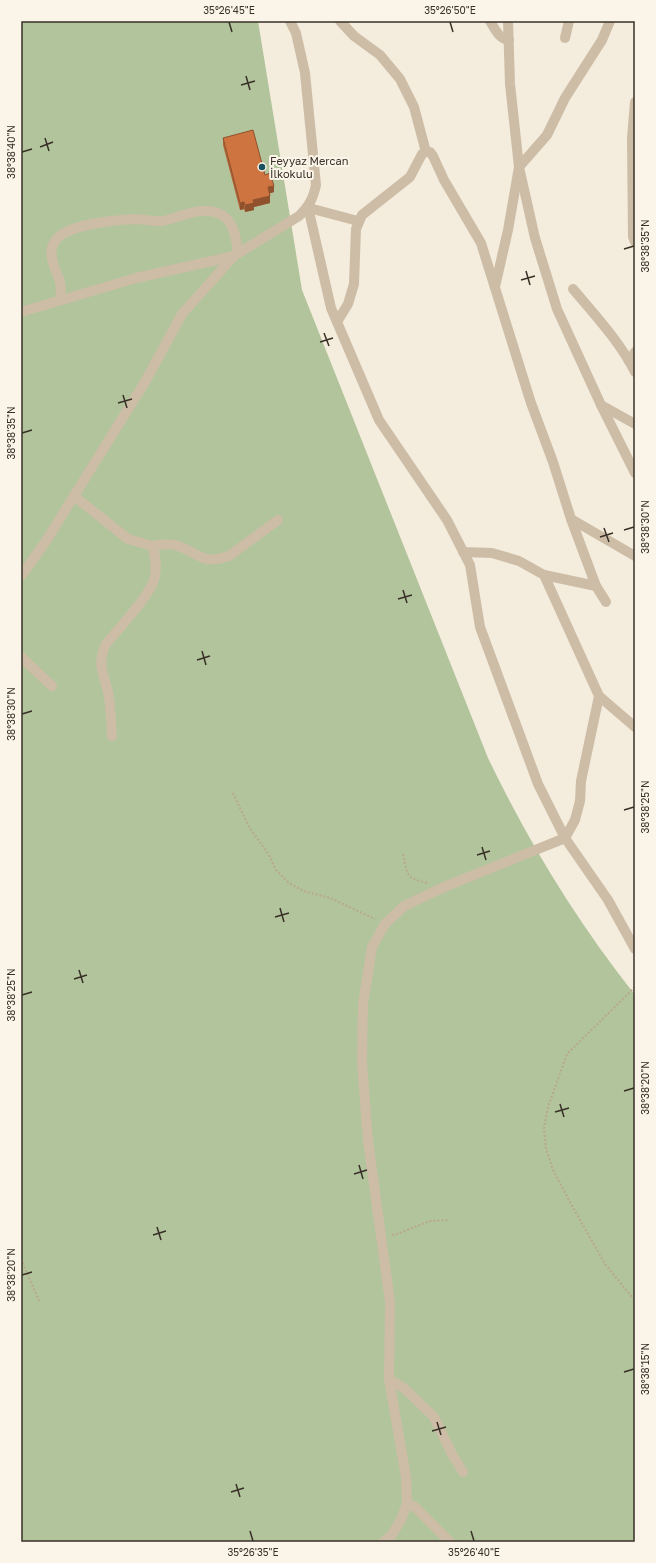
<svg xmlns="http://www.w3.org/2000/svg" width="656" height="1563" font-family="'Golos Text',sans-serif">
  <style>
    .green { fill: #b1c49b }
    .lines { fill: none; stroke-linecap: round; stroke-linejoin: round }
    .path { stroke: #b9a791; stroke-width: 2; stroke-dasharray: 2 2; stroke-linecap: butt }
    .minor { stroke: #cdbda7; stroke-width: 10 }
    .wall { fill: #b16437 }
    .shaded-wall { fill: #90512d }
    .building { fill: #ce7440; stroke: #90512d }
    .ticks { fill: none; stroke: #393028; stroke-width: 1.5 }
    .poi-dot { fill: #1a515e; stroke: #fbf5e9; stroke-width: 1.5 }
    .labels { text-anchor: middle; stroke-width: 4; stroke-linejoin: round; paint-order: stroke }
    .poi-label { font-size: 11px; fill: #393028; stroke: #fbf5e9; text-anchor: start }
    .neatline { fill: none; stroke: #393028; stroke-width: 1.5 }
    .ticks-label { font-size: 10px; text-anchor: middle; fill: #393028 }
  </style>
  <rect width="100%" height="100%" fill="#f4ecdc"/>
  <path class="green" d="M21 21H258L302 290 488 758C529 843 576 920 635 995V1542H21Z"/>
  <g class="lines">
    <g class="path">
      <path d="M233 793 249 827 269 855 276 870 288 882 303 891 330 898 375 919"/>
      <path d="M403 854C408 875 404 877 427 883"/>
      <path d="M635 987 567 1054 548 1107 544 1128 546 1149 553 1170 571 1204 605 1264 635 1301"/>
      <path d="M392 1235 397 1234 430 1221 449 1220"/>
      <path d="M21 1259 39 1301"/>
    </g>
    <g class="minor">
      <path d="M340 21 354 36 380 55 400 79 414 107 426 152"/>
      <path d="M490 21C495 29 499 39 509 40"/>
      <path d="M610 21 602 40 565 98 547 135 519 167 535 238 557 309 601 405 635 473"/>
      <path d="M565 38 569 21"/>
      <path d="M635 102 632 138 633 237 635 242"/>
      <path d="M308 207 331 308 379 420 447 520 470 565 480 627 538 784 565 838 608 900 635 949"/>
      <path d="M309 208 358 221"/>
      <path d="M495 287 508 230 519 167 510 84 508 21"/>
      <path d="M573 289C595 315 620 342 635 372"/>
      <path d="M60 300C61 294 61 288 60 282 56 269 46 254 55 241 66 224 116 220 135 219 144 219 154 222 163 221 182 217 203 204 222 215 235 223 236 240 238 253"/>
      <path d="M21 312 136 278 234 256"/>
      <path d="M337 322 348 304 354 284 356 229 362 215 410 177 422 154 426 152H430L433 156 444 180 481 243 531 403 553 462 571 519 596 586 606 602"/>
      <path d="M629 361 635 352"/>
      <path d="M601 405 635 424"/>
      <path d="M74 496 128 539 153 546C155 556 157 566 155 576 152 594 118 629 106 644 95 668 106 675 109 698 111 711 111 724 112 736"/>
      <path d="M571 519 635 556"/>
      <path d="M153 546C162 544 170 543 178 546 201 554 202 565 229 556L278 520"/>
      <path d="M463 552 492 553 519 561 544 575 599 696 635 727"/>
      <path d="M544 575 596 586"/>
      <path d="M21 576 46 541 145 382 182 314 234 256 299 216C309 206 313 199 316 185L305 73 296 33 290 21"/>
      <path d="M21 657 52 686"/>
      <path d="M389 1379 405 1389 434 1417 452 1454 463 1472"/>
      <path d="M407 1503 415 1507 450 1542"/>
      <path d="M383 1542 391 1536 401 1520 407 1503 406 1477 389 1379 390 1302 368 1141 362 1062 363 1004 372 947 385 924 404 906 444 887 565 838 575 820 580 801 581 781 599 696"/>
    </g>
  </g>
  <path class="wall" d="M223 138 265 175 274 192 270 193V203L254 207V210L245 212 244 209 240 210 223 145Z"/>
  <g class="shaded-wall">
    <path d="M274 186V192L268 194V187Z"/>
    <path d="M270 196V203L254 207V210L245 212V205L253 200Z"/>
    <path d="M244 202V209L240 210V203Z"/>
  </g>
  <path class="building" d="M253 130 265 175 270 173 274 186 268 187 270 196 253 200 254 203 245 205 244 202 240 203 223 138Z"/>
  <path class="ticks" d="M229 22 232 32M450 22 453 32M246 76 250 90M241 85 255 81M45 138 49 151M40 147 53 142M22 152 32 149M624 249 634 246M526 271 530 285M521 280 535 276M324 333 329 346M320 342 333 338M123 395 127 408M118 403 132 399M22 433 32 430M604 528 609 542M624 530 634 527M600 537 613 533M403 590 407 603M398 599 412 595M202 651 206 665M197 660 210 656M22 714 32 711M624 810 634 807M482 847 486 860M477 855 490 851M280 908 284 922M275 917 289 913M79 970 83 983M74 979 87 975M22 995 32 992M624 1091 634 1088M560 1104 564 1117M555 1112 569 1108M359 1165 363 1179M354 1174 367 1170M157 1227 161 1240M153 1235 166 1231M22 1275 32 1272M624 1372 634 1369M437 1422 441 1435M432 1431 446 1427M236 1484 240 1497M231 1492 244 1488M250 1531 253 1541M471 1531 474 1541"/>
  <circle class="poi-dot" cx="262" cy="167" r="4"/>
  <g class="labels">
    <g class="poi-label">
      <text x="270" y="165">Feyyaz Mercan<tspan x="270" dy="13">İlkokulu</tspan></text>
    </g>
  </g>
  <rect width="656" height="1563" fill="none" stroke="#fbf5e9" stroke-width="44"/>
  <rect x="22" y="22" width="612" height="1519" class="neatline"/>
  <g class="ticks-label">
    <text x="229" y="14">35°26'45"E</text>
    <text x="450" y="14">35°26'50"E</text>
    <text transform="translate(11 152) rotate(-90)" y="4">38°38'40"N</text>
    <text transform="translate(645 246) rotate(-90)" y="4">38°38'35"N</text>
    <text transform="translate(11 433) rotate(-90)" y="4">38°38'35"N</text>
    <text transform="translate(645 527) rotate(-90)" y="4">38°38'30"N</text>
    <text transform="translate(11 714) rotate(-90)" y="4">38°38'30"N</text>
    <text transform="translate(645 807) rotate(-90)" y="4">38°38'25"N</text>
    <text transform="translate(11 995) rotate(-90)" y="4">38°38'25"N</text>
    <text transform="translate(645 1088) rotate(-90)" y="4">38°38'20"N</text>
    <text transform="translate(11 1275) rotate(-90)" y="4">38°38'20"N</text>
    <text transform="translate(645 1369) rotate(-90)" y="4">38°38'15"N</text>
    <text x="253" y="1556">35°26'35"E</text>
    <text x="474" y="1556">35°26'40"E</text>
  </g>
</svg>
